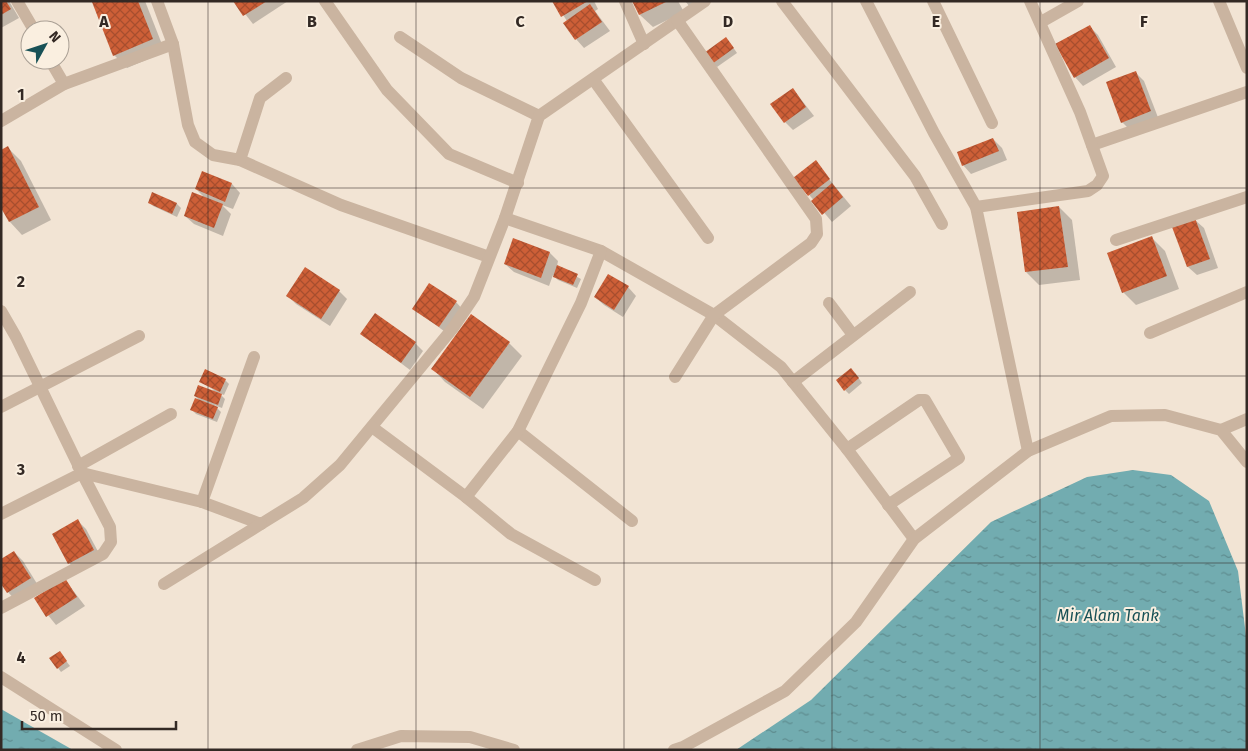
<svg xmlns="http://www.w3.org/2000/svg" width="1248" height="751" font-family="'Fira Sans',sans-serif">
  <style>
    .water { fill: url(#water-ripples) }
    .shadow { fill: #0003 }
    .building { fill: url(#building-cross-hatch) }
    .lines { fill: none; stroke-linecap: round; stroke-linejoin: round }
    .minor { stroke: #cab4a0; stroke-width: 12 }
    .grid { fill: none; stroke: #332924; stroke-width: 1; stroke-opacity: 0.55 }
    .labels { text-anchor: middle; stroke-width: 4; stroke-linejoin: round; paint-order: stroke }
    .water-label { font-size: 16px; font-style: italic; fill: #185156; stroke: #faefe0 }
    .grid-label { font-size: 16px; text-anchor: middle; font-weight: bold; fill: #332924; stroke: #faefe0; stroke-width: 4; stroke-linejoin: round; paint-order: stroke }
  </style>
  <defs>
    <pattern id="water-ripples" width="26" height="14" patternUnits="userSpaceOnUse" patternTransform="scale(1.25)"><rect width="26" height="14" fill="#72acb0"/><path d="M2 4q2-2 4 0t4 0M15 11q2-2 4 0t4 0" fill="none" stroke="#5e8c8f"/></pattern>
    <pattern id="building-cross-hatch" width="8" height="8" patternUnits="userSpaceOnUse" patternTransform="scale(1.25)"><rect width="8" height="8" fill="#cd5f37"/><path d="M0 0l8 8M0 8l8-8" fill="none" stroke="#a74e2e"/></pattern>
  </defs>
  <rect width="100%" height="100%" fill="#f2e4d4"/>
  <g class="water">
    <path d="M1133 470 1171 475 1209 501 1238 571 1247 644V750H736L811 700 991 522 1087 477Z"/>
    <path d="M1 709 73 750H1Z"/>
  </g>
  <g class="shadow">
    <path d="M1 1H9L19 18 1 28Z"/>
    <path d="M97 1H145L165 52 127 68 114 55 93 3Z"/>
    <path d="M235 1H288L253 24Z"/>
    <path d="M554 1H594L598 9 595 11 610 31 584 48 576 39 567 21Z"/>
    <path d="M633 1H678L684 12 653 27 640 15Z"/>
    <path d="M685 1H699L690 7Z"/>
    <path d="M1090 27 1098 35 1116 67 1083 86 1075 77Z"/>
    <path d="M730 43 737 53 717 67 713 63Z"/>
    <path d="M1135 72 1144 81 1159 120 1131 131 1122 122Z"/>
    <path d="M793 89 814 116 793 130 785 122Z"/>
    <path d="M993 139 1002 148 1007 160 971 174 963 165Z"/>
    <path d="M8 148 21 161 51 220 22 235 10 222 1 205Z"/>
    <path d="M815 162 851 206 832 222 795 178Z"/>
    <path d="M203 172 232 184 240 193 233 209 222 205 231 214 223 236 194 224 185 216 206 199 196 189Z"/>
    <path d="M153 194 177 204 181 208 177 217 153 206 149 202Z"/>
    <path d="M1059 207 1072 220 1080 280 1039 285 1026 272Z"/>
    <path d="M1195 220 1204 228 1218 268 1197 275 1188 267 1174 228Z"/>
    <path d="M1152 238 1165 251 1179 289 1136 305 1123 292Z"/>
    <path d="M514 239 550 253 558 261 557 266 581 279 577 288 558 280 553 275 549 286 514 272 505 264Z"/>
    <path d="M628 287 636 296 623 317 604 305 595 297Z"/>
    <path d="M339 291 347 299 330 326 296 304 288 296Z"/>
    <path d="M456 302 464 311 448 334 414 309Z"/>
    <path d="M361 333 415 343 423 351 410 370Z"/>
    <path d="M509 343 522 356 483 409 445 382 433 369Z"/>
    <path d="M855 373 862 383 849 394 845 390Z"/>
    <path d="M225 380 229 384 224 395 219 393 225 399 222 408 214 405 221 412 217 422 196 414 192 410 201 402 195 396 214 390 201 382Z"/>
    <path d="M78 521 86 529 102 559 78 572 69 563 53 534Z"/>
    <path d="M14 552 23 561 39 587 16 601 8 592Z"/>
    <path d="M65 580 85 606 56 625 35 599Z"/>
    <path d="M60 653 70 666 61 672 58 668Z"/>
  </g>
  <g class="building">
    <path d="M1 1H6L11 9 1 15Z"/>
    <path d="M138 1 153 39 113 56 92 2Z"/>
    <path d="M233 1H267L243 16Z"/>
    <path d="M552 1H588L561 17Z"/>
    <path d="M632 1H668L639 15Z"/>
    <path d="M590 4 602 22 575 40 563 23Z"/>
    <path d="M1090 25 1109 58 1074 78 1055 44Z"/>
    <path d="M726 37 734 48 712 64 704 53Z"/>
    <path d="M1136 71 1151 111 1121 123 1106 82Z"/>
    <path d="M793 88 806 107 784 123 770 104Z"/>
    <path d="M993 138 999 151 962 166 957 152Z"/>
    <path d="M8 146 39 207 9 222 1 208V150Z"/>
    <path d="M816 160 830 179 808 196 793 178Z"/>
    <path d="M202 171 232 183 225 202 195 189Z"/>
    <path d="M832 183 843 197 822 215 811 201Z"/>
    <path d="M152 192 177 203 172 214 148 203Z"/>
    <path d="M192 192 223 204 214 228 184 216Z"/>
    <path d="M1059 206 1068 267 1025 272 1017 212Z"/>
    <path d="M1195 218 1210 259 1187 267 1172 227Z"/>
    <path d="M1152 236 1167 276 1122 293 1107 253Z"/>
    <path d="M513 238 550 252 541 278 504 264Z"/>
    <path d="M557 265 578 274 573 285 553 277Z"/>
    <path d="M305 267 340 290 321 319 286 296Z"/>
    <path d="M608 274 629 286 614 310 594 297Z"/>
    <path d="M429 283 457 301 439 327 412 309Z"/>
    <path d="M375 313 416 342 401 363 360 334Z"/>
    <path d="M471 314 510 342 470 397 431 369Z"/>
    <path d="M851 368 859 378 844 391 836 380Z"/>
    <path d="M205 369 226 379 220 392 199 382Z"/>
    <path d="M198 385 222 394 218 405 194 396Z"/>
    <path d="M195 398 218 407 213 419 190 410Z"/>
    <path d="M78 519 94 550 68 564 52 534Z"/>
    <path d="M14 551 31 578 7 593 1 584V559Z"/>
    <path d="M65 578 77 597 46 617 34 598Z"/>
    <path d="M60 651 67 661 57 669 49 658Z"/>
  </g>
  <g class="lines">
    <g class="minor">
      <path d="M17 1 34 30"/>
      <path d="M157 1 173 44 188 125 195 142 213 155 240 160 341 205 489 257"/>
      <path d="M325 1 387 90 449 154 518 183"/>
      <path d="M625 1 644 44"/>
      <path d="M782 1 915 176 942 224"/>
      <path d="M866 1 934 133 976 207 1028 451"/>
      <path d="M933 1 992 123"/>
      <path d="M1219 1 1247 68"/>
      <path d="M1041 22 1078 1"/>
      <path d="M400 37 461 78 539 116"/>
      <path d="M50 60 64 84"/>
      <path d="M593 79 708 238"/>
      <path d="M1 121 64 84 173 44"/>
      <path d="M1092 145 1247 92"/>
      <path d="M240 160 260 98 286 78"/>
      <path d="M976 207 1088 191 1097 185 1103 176 1080 112 1030 1"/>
      <path d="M505 218 601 251 714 315 781 367 847 449 914 539"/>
      <path d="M1116 240 1247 197"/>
      <path d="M829 303 853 335"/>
      <path d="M1 311 16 337 82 473 202 502 261 524 303 498 340 465 453 328 474 297 505 218 539 116 705 1"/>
      <path d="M1150 333 1247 292"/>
      <path d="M675 377 714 315 811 243 817 234 816 219 677 20"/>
      <path d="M793 382 910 292"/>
      <path d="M1 407 139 336"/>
      <path d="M372 427 466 497 511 534 595 580"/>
      <path d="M1221 430 1247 419"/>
      <path d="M518 431 632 521"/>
      <path d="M847 449 919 400H925L959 458 888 505"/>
      <path d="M78 466 171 414"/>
      <path d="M466 497 518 431 581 303 601 251"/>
      <path d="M202 502 254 357"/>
      <path d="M1 514 82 473 110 527 111 542 103 554 1 608"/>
      <path d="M164 584 261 524"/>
      <path d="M1 677 116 750"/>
      <path d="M357 750 401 736 470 737 514 750"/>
      <path d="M674 750 683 747 785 691 856 622 914 539 1028 451 1111 416 1165 415 1221 430 1247 462"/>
    </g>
  </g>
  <path class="grid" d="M208 1V750M416 1V750M624 1V750M832 1V750M1040 1V750M1 188H1247M1 376H1247M1 563H1247"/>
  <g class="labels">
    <g class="water-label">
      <text x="1108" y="621">Mir Alam Tank</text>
    </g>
  </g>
  <g class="grid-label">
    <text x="104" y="27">A</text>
    <text x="312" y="27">B</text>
    <text x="520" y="27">C</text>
    <text x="728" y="27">D</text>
    <text x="936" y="27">E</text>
    <text x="1144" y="27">F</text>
    <text x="21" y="100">1</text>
    <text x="21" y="287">2</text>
    <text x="21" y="475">3</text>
    <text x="21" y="663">4</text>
  </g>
  <rect width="1248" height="751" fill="none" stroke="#332924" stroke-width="5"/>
  <g transform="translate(45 45) rotate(50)"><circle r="24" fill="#faefe0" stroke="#aaa095"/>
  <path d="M0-4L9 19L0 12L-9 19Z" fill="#185156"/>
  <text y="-8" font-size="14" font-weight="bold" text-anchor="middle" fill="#332924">N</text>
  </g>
  <path d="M22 721v8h154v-8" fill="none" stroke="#332924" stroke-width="2.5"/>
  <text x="30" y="721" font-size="15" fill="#332924" stroke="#faefe0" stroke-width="4" paint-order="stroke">50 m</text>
</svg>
